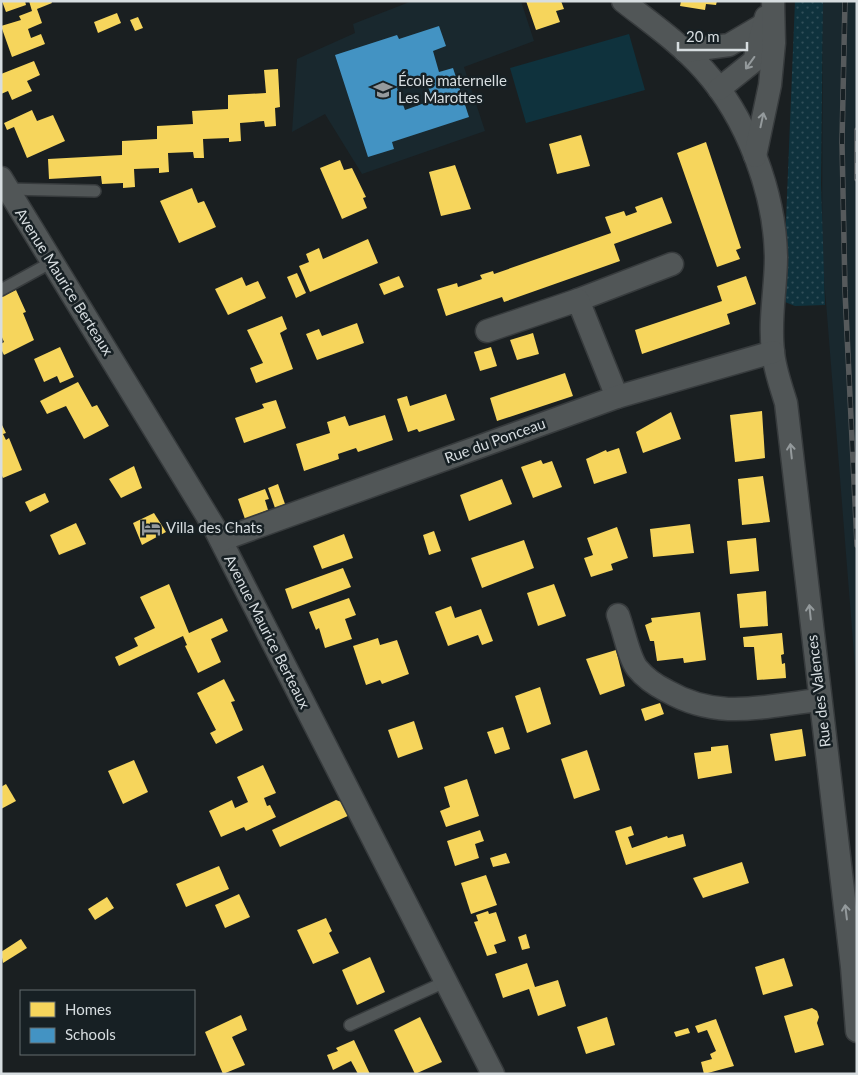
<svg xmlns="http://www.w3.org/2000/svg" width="858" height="1075" font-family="Lato,sans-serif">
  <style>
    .built { fill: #19282e }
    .grass { fill: url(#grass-dots) }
    .green { fill: #0f323d }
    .homes { fill: #f6d55c }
    .schools { fill: #4393c3; fill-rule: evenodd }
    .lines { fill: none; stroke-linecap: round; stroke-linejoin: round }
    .service-casing { stroke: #373b3d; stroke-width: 14 }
    .minor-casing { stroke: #373b3d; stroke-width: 25 }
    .service { stroke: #515657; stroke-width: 11 }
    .minor { stroke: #515657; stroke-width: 22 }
    .rail-casing { stroke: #565a5c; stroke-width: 5.5 }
    .rail { stroke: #172024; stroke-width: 4; stroke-dasharray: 11; stroke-linecap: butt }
    .oneway { stroke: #949a9c }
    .labels { text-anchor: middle; stroke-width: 5; stroke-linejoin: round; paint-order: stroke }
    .poi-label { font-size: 15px; fill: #d7dde0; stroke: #172024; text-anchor: start }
    .street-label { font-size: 15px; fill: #d7dde0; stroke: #172024 }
  </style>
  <defs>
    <pattern id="grass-dots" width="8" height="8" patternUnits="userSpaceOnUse" patternTransform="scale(1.25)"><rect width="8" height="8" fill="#0f323d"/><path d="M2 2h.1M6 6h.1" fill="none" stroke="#314f59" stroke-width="1.8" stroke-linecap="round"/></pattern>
  </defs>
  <rect width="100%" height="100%" fill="#1a1f21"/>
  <g class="built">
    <path d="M412 1H521L534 41 464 67 485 131 362 174 325 114 292 132 297 59 355 33 353 24Z"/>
    <path d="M823 1H857V692L822 252Z"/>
  </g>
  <path class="grass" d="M795 1H823L821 184 825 305 795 306 785 302 784 269Z"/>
  <path class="green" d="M629 34 645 90 526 123 510 68Z"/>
  <g class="homes">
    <path d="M2 1H25L26 5 6 12Z"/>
    <path d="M29 1H51L52 3 37 9 42 23 28 29 31 38 41 34 45 44 12 57 1 26 21 20 19 16 32 11Z"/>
    <path d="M526 1H561L564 9 556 11 560 22 536 30Z"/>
    <path d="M681 1H717L716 5 706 4 705 10 680 6Z"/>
    <path d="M117 13 121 23 98 33 94 22Z"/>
    <path d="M138 17 143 28 135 31 130 20Z"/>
    <path d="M34 61 40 75 27 81 32 91 12 100 8 91 1 94V74Z"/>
    <path d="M278 69 280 107 275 108 276 126 265 127 264 121 240 123 241 141 229 142V138L203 139 204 158H194L193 152 168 153 169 172 159 173V168L134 169 135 187 123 188V183L102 184 101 176 49 179 48 159 122 155V141L157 139V126L193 124 192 111 228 109V95L266 93 264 70Z"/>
    <path d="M32 110 37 121 53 115 65 141 27 158 14 127 7 130 4 123Z"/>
    <path d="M581 135 590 166 557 174 549 144Z"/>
    <path d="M706 142 741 248 736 250 740 259 717 267 677 153Z"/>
    <path d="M340 160 344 170 352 168 366 197 363 198 367 208 342 219 320 168Z"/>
    <path d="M455 165 471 209 441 216 429 172Z"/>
    <path d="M192 188 198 203 204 201 216 227 179 243 160 201Z"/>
    <path d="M662 197 672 223 614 244 620 261 504 302 502 297 446 316 437 289 457 283 458 287 482 279 480 275 493 271 494 274 611 233 605 217 624 211 626 216 637 212 635 207Z"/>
    <path d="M368 239 378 263 310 292 299 266 309 262 306 254 319 248 323 259Z"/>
    <path d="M297 273 306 293 296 298 287 277Z"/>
    <path d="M399 276 404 287 384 295 379 284Z"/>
    <path d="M746 276 756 304 727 314 730 324 642 354 635 330 722 301 717 286Z"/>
    <path d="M242 277 246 286 258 281 266 298 228 315 215 289Z"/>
    <path d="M16 290 26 312 23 313 34 340 4 355 1 349V344L4 342 1 335V297Z"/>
    <path d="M282 316 287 329 280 333 293 369 256 383 250 368 263 363 247 330Z"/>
    <path d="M357 323 364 343 317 360 306 334 319 329 322 336Z"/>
    <path d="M533 333 539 354 517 360 510 340Z"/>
    <path d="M60 347 74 377 60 383 57 376 44 382 34 359Z"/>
    <path d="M491 347 497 366 480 371 474 352Z"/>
    <path d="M565 373 573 396 497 421 490 398Z"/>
    <path d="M78 382 92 407 97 405 109 426 84 439 66 406 47 414 40 401Z"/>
    <path d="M446 394 455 420 419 432 417 429 408 432 397 399 407 396 410 406Z"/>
    <path d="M276 400 286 428 244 443 235 418 264 408 262 404Z"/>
    <path d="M762 411 765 458 735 462 730 415Z"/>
    <path d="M671 412 681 439 643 453 636 432Z"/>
    <path d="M385 415 393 440 358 452 356 448 338 454 339 459 304 471 296 444 330 433 327 422 345 416 349 426Z"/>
    <path d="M1 423 6 433 3 434 6 440 9 438 22 470 3 478 1 474Z"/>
    <path d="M619 448 627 473 594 484 586 459 606 450 607 452Z"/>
    <path d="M541 460 543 464 552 461 562 487 533 498 521 467Z"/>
    <path d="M134 466 142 488 121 498 109 479Z"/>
    <path d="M763 476 770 522 742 525 738 479Z"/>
    <path d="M502 479 512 504 469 521 460 495Z"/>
    <path d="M278 484 285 504 275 508 268 488Z"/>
    <path d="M265 489 269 499 265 500 268 510 245 519 238 499Z"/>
    <path d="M45 493 49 502 30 512 25 502Z"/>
    <path d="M154 513 166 532 142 545 133 523Z"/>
    <path d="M76 523 86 544 59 555 50 535Z"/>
    <path d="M690 524 694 553 653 557 650 529Z"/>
    <path d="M617 527 628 558 611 564 613 570 591 577 584 558 593 555 587 538Z"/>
    <path d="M434 531 441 551 429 555 423 535Z"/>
    <path d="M344 534 353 558 322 569 313 546Z"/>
    <path d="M756 538 759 571 730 574 727 541Z"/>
    <path d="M524 540 534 568 482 588 471 558Z"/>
    <path d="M343 568 351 587 292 609 285 589Z"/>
    <path d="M169 584 189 633 222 618 228 631 211 639 221 662 198 673 185 646 187 645 183 636 119 666 115 657 138 646 134 638 155 628 140 597Z"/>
    <path d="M554 584 566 616 538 626 527 593Z"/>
    <path d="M766 591 768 626 740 628 737 594Z"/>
    <path d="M349 598 356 615 345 619 352 639 325 648 319 628 316 630 309 612Z"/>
    <path d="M451 606 455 618 481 609 493 641 482 645 478 635 448 646 435 612Z"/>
    <path d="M700 612 706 660 684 663 683 658 657 661 654 641H650L645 625 652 622 651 618Z"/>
    <path d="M782 633 784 654 781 655 782 664 785 663 786 678 757 680 754 647H744L743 637Z"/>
    <path d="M378 638 380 645 397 640 409 674 382 684 380 680 366 685 353 646Z"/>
    <path d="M616 650 625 686 600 695 586 659Z"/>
    <path d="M224 679 235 701 231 702 243 730 216 744 210 733 216 730 197 693Z"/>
    <path d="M540 687 551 724 527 733 515 696Z"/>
    <path d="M660 703 664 714 645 721 641 709Z"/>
    <path d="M414 721 423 749 398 758 388 730Z"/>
    <path d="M503 727 510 749 495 754 487 732Z"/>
    <path d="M802 729 806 756 775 761 770 734Z"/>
    <path d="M728 745 732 773 698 779 694 753 711 751V747Z"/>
    <path d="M587 750 600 790 574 799 561 759Z"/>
    <path d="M134 760 148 792 123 804 108 771Z"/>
    <path d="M263 765 276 793 264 798 267 806 270 805 276 817 246 831 244 827 221 837 209 811 232 800 235 808 248 802 237 777Z"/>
    <path d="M467 779 479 816 446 827 440 811 450 807 444 787Z"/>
    <path d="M6 784 16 801 1 809V787Z"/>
    <path d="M336 800 347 804 352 814 280 847 272 830Z"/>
    <path d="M631 826 634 835 628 837 632 848 667 836 668 838 683 834 686 846 626 865 615 831Z"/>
    <path d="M480 830 484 841 475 844 479 858 455 866 447 841Z"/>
    <path d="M506 853 510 863 493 867 490 858Z"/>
    <path d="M742 862 749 883 703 898 693 878Z"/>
    <path d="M219 866 229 889 186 907 176 884Z"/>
    <path d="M486 875 497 905 471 914 461 883Z"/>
    <path d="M239 894 250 917 225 928 215 905Z"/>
    <path d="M107 897 114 908 95 920 88 909Z"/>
    <path d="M488 911 489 914 496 912 506 941 494 945 497 953 487 956 474 922 478 921 476 915Z"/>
    <path d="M326 918 332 931 329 933 339 953 313 964 297 930Z"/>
    <path d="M526 934 530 948 522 950 518 937Z"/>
    <path d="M21 939 27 948 3 963 1 952Z"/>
    <path d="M370 957 385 992 357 1005 342 970Z"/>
    <path d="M784 958 793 986 763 995 755 967Z"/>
    <path d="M527 963 535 987 558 980 566 1006 538 1016 529 989 503 998 495 974Z"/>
    <path d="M812 1008 817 1011 819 1017 817 1023 824 1045 795 1053 784 1016Z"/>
    <path d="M241 1015 247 1030 232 1037 245 1065 223 1074 205 1032Z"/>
    <path d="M420 1017 442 1062 415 1074 394 1030Z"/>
    <path d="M607 1017 615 1045 586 1054 577 1027Z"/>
    <path d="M716 1019 734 1066 704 1074 701 1062 712 1059 710 1054 716 1051 707 1030 698 1033 695 1026Z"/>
    <path d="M688 1028 690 1033 676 1037 674 1032Z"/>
    <path d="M354 1040 370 1074H358L351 1061 333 1070 327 1055 338 1051 336 1048Z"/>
  </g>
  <path class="schools" d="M439 26 446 46 433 51 439 72 453 68 469 117 392 142 394 149 368 157 335 55 397 35 399 39ZM425 79 433 100 405 110 397 88Z"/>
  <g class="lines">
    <g class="service-casing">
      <g id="service">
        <path d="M7 189 95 191"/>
        <path d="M1 290 52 262"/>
        <path d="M350 1025 447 981"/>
      </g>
    </g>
    <g class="minor-casing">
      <g id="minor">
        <path d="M623 1C651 23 681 44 704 70 747 118 775 193 776 257 776 288 769 320 773 351 774 368 781 386 786 403L852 967 857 1031"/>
        <path d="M685 51 729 45 763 25"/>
        <path d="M719 89 754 61 766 17"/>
        <path d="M755 156 770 85 774 43 773 1"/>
        <path d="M1 178 214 527 493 1074"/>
        <path d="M578 300 672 264"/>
        <path d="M487 331 578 300 617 397"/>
        <path d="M221 540 617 397 773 352"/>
        <path d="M618 615C623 628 629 658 637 668 645 678 657 686 667 691 719 721 764 706 819 700"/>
      </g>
    </g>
    <use href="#service" class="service"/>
    <use href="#minor" class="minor"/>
    <g class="rail-casing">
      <g id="rail">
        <path d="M845 1 842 142 845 291 857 545"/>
        <path d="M857 130V179"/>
      </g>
    </g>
    <use href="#rail" class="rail"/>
  </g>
  <defs><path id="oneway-shaft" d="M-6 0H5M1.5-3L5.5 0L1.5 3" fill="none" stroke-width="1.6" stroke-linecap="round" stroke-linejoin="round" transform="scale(1.25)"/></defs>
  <g class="oneway">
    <use href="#oneway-shaft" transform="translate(750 63) rotate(126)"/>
    <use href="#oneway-shaft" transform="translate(762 120) rotate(-78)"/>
    <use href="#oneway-shaft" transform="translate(791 451) rotate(-96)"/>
    <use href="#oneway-shaft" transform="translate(810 612) rotate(-96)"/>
    <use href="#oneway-shaft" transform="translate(846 912) rotate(-97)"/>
  </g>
  <defs>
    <g id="school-bare" transform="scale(1.5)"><path d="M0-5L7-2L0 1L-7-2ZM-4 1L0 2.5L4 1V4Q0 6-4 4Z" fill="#959a9d" stroke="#172024" stroke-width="2.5" paint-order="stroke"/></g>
    <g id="hotel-bare" transform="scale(1.5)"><path d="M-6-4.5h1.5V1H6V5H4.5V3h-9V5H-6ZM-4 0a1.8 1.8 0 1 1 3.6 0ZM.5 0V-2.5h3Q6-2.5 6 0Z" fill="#959a9d" stroke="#172024" stroke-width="2.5" paint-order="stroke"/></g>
  </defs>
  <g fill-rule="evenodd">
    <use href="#school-bare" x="383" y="90"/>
    <use href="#hotel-bare" x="151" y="528"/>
  </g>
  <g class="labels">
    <g class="poi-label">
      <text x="398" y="86">École maternelle<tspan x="398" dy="17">Les Marottes</tspan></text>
      <text x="166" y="533">Villa des Chats</text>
    </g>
    <g class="street-label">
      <text transform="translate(64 282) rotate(58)" y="5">Avenue Maurice Berteaux</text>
      <text transform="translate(495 441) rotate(-20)" y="5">Rue du Ponceau</text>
      <text transform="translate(267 632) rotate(63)" y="5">Avenue Maurice Berteaux</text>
      <text transform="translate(819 691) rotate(-97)" y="5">Rue des Valences</text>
    </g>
  </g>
  <rect width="858" height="1075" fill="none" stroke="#d7dde0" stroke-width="5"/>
  <rect x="20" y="990" width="175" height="65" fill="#172024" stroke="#646c6f"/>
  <rect x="30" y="1002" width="25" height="15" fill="#f6d55c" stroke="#646c6f"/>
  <text x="65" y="1015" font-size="15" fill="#d7dde0">Homes</text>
  <rect x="30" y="1028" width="25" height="15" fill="#4393c3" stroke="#646c6f"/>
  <text x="65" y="1040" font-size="15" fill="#d7dde0">Schools</text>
  <path d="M678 42v8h69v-8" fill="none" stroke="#d7dde0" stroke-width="2.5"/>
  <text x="686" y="42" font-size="15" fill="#d7dde0" stroke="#172024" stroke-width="4" paint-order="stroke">20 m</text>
</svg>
